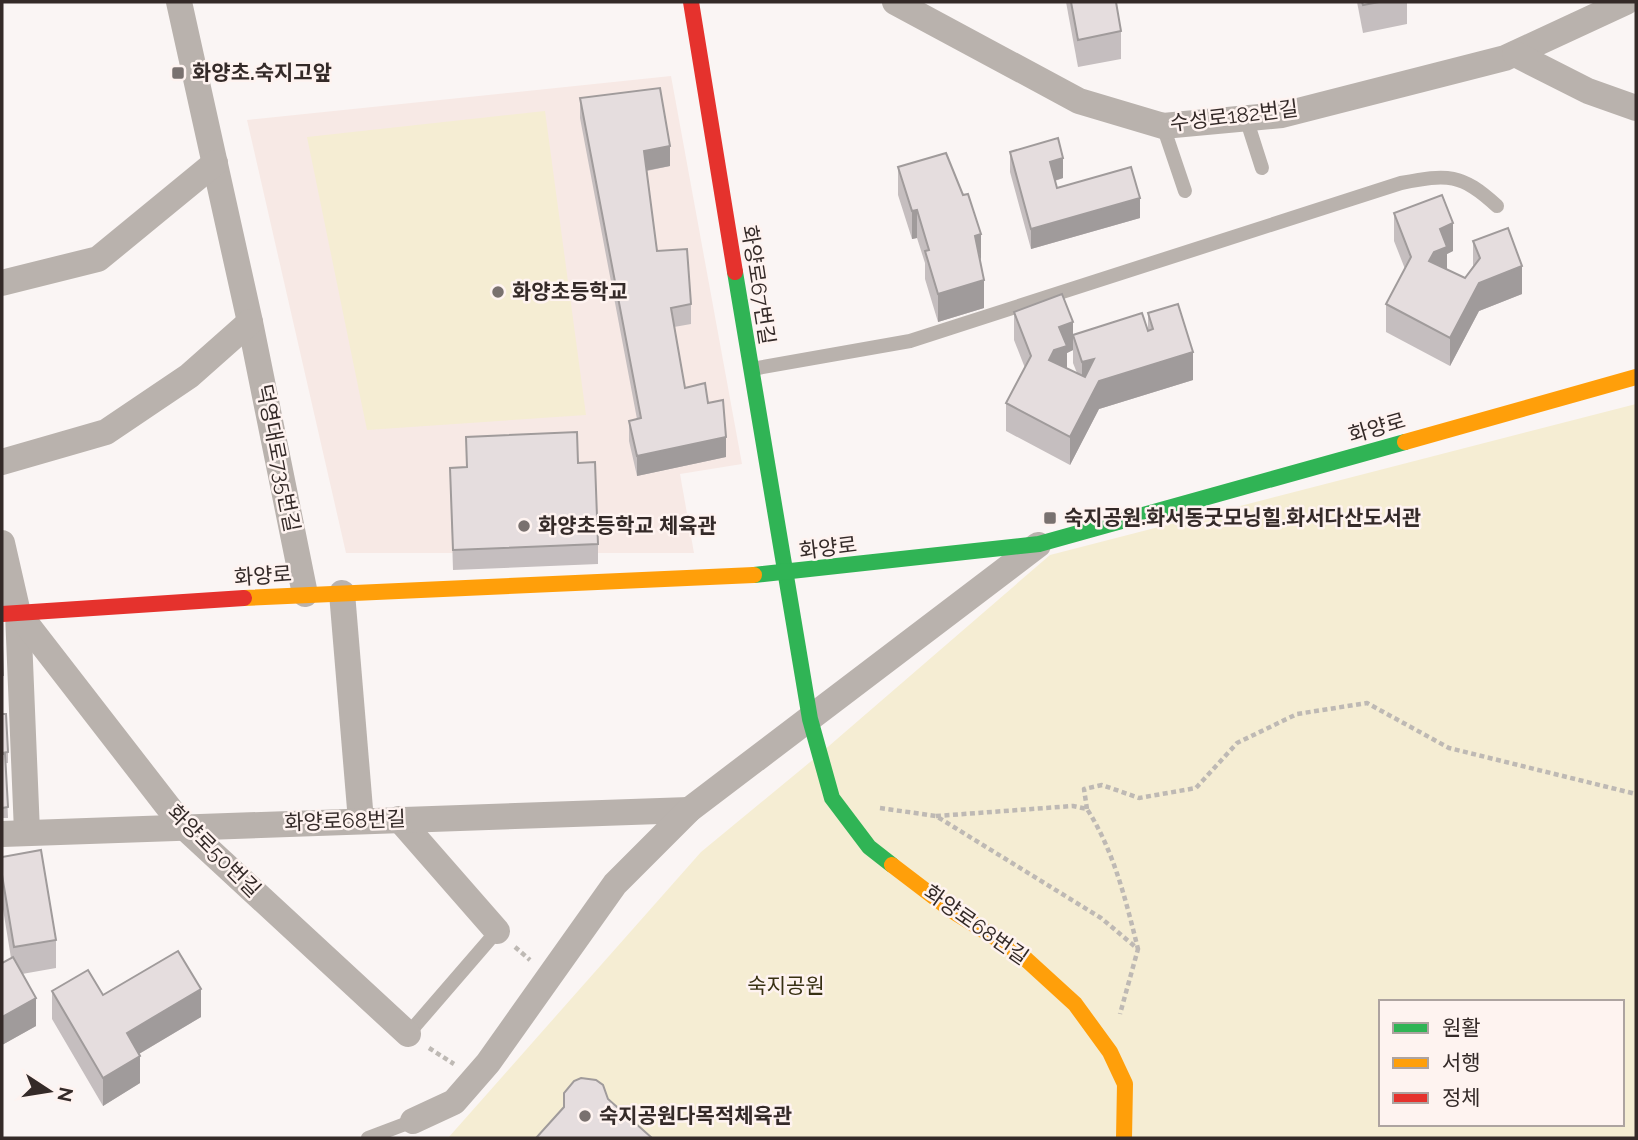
<svg xmlns="http://www.w3.org/2000/svg" width="1638" height="1140" font-family="Raleway,'Noto Sans KR',sans-serif">
  <style>
    .built { fill: #f7e9e5 }
    .green { fill: #f5edd3; fill-rule: evenodd }
    .lines { fill: none; stroke-linecap: round; stroke-linejoin: round }
    .path { stroke: #beb9b4; stroke-width: 4.5; stroke-dasharray: 5 3.5; stroke-linecap: butt }
    .lane { stroke: #b9b2ad; stroke-width: 14 }
    .street { stroke: #b9b2ad; stroke-width: 26 }
    .fast { stroke: #30b455; stroke-width: 16 }
    .slow { stroke: #ff9f0a; stroke-width: 16 }
    .jam { stroke: #e5322d; stroke-width: 16 }
    .wall { fill: #c5bebf }
    .shaded-wall { fill: #a09b9b }
    .building { fill: #e5ddde; stroke: #a09b9b; stroke-width: 2 }
    .poi-dot { fill: #79716f; stroke: #fef3f0; stroke-width: 2.5 }
    .labels { text-anchor: middle; stroke-width: 5; stroke-linejoin: round; paint-order: stroke }
    .poi-label { font-size: 21px; font-weight: bold; fill: #342a28; stroke: #fef3f0; text-anchor: start }
    .street-label { font-size: 21px; fill: #342a28; stroke: #fef3f0 }
    .park-label { font-size: 21px; fill: #373012; stroke: #fef3f0 }
  </style>
  <rect width="100%" height="100%" fill="#faf5f4"/>
  <path class="built" d="M671 76 742 464 680 474 694 553H346L247 120Z"/>
  <g class="green">
    <path d="M545 111 586 415 367 430 307 137Z"/>
    <path d="M1636 404V1138H448L701 852 815 758 1050 555ZM1381 1002H1622V1124H1381Z"/>
  </g>
  <g class="lines">
    <g class="path">
      <path d="M880 808 936 816 1101 918 1138 949 1120 1014"/>
      <path d="M1087 809 1084 789 1102 785 1139 798 1196 788 1237 743 1297 714 1367 703 1449 748 1636 794"/>
      <path d="M936 816 1073 806 1087 809C1114 851 1126 901 1138 949"/>
      <path d="M515 947 530 960"/>
      <path d="M429 1048 454 1064"/>
    </g>
    <g class="lane">
      <path d="M1246 118 1262 168"/>
      <path d="M1163 126 1185 191"/>
      <path d="M752 369 910 341 1401 183C1448 174 1461 173 1497 206"/>
      <path d="M408 1034 497 931"/>
      <path d="M368 1138 413 1121"/>
    </g>
    <g class="street">
      <path d="M179 2 250 322 305 594"/>
      <path d="M895 2 1079 101 1163 126 1282 115 1505 58 1626 2"/>
      <path d="M1515 54 1588 91 1636 108"/>
      <path d="M2 283 98 259 215 163"/>
      <path d="M2 462 106 432 189 376 250 322"/>
      <path d="M2 543 18 613 27 832"/>
      <path d="M342 593 361 821"/>
      <path d="M18 613 183 826 408 1034"/>
      <path d="M399 819 497 931"/>
      <path d="M2 834 689 810"/>
      <path d="M413 1121 454 1102 488 1063 615 884 689 810 1038 545"/>
    </g>
    <g class="fast">
      <path d="M735 272 810 719 832 798 869 847 892 865"/>
      <path d="M754 575 1039 544 1405 442"/>
    </g>
    <g class="slow">
      <path d="M1405 442 1636 377"/>
      <path d="M244 598 754 575"/>
      <path d="M892 865 951 910 1018 952 1075 1004 1110 1052 1125 1084 1124 1138"/>
    </g>
    <g class="jam">
      <path d="M691 2 735 272"/>
      <path d="M2 614 244 598"/>
    </g>
  </g>
  <g class="wall">
    <path d="M1066 2H1116L1121 31V59L1078 67Z"/>
    <path d="M1357 2H1407V24L1363 33Z"/>
    <path d="M580 98 670 166 647 171 657 251 691 304V324L674 327 685 388 708 403 726 457 637 476 629 441V421L637 419 580 118Z"/>
    <path d="M1010 152 1063 178 1055 181 1057 188 1140 218 1031 249 1010 172Z"/>
    <path d="M898 167 981 262 984 308 938 322 925 279V263L917 238 912 239 898 195Z"/>
    <path d="M1394 213 1453 251 1447 254V269L1465 278 1473 266V241L1522 294 1479 311 1450 366 1386 332V304L1405 269 1394 241Z"/>
    <path d="M1014 312 1073 350 1067 353V368L1077 373 1073 363V335L1148 331V313L1193 380 1099 409 1070 465 1006 431V403L1025 368 1014 340Z"/>
    <path d="M466 437 578 463 598 544V564L453 570 450 468 466 467Z"/>
    <path d="M2 714 8 752V763H6L8 818H2Z"/>
    <path d="M2 857 56 940V968L22 974 36 1026 2 1045V963L11 958 2 903Z"/>
    <path d="M52 991 201 1017 139 1054 140 1083 103 1106 52 1019Z"/>
  </g>
  <g class="shaded-wall">
    <path d="M670 146V166L644 171V151Z"/>
    <path d="M1063 158V178L1050 182V162Z"/>
    <path d="M1140 198V218L1031 249V229Z"/>
    <path d="M917 210V238L912 239V211Z"/>
    <path d="M1453 223V251L1447 254V274L1429 261 1440 229Z"/>
    <path d="M981 234V262L975 236Z"/>
    <path d="M1522 266V294L1479 311 1450 366V338L1479 283Z"/>
    <path d="M984 280V308L938 322V294Z"/>
    <path d="M1073 322V350L1067 353V373L1049 360 1059 327Z"/>
    <path d="M1193 352V380L1099 409 1070 465V437L1099 381Z"/>
    <path d="M1094 359 1082 390V362Z"/>
    <path d="M726 437V457L637 476V456Z"/>
    <path d="M201 989V1017L127 1061V1033Z"/>
    <path d="M36 998V1026L2 1045V1017Z"/>
    <path d="M140 1056V1083L103 1106V1078Z"/>
  </g>
  <g class="building">
    <path d="M1071 2H1116L1121 31 1078 40Z"/>
    <path d="M1362 2H1379L1363 5Z"/>
    <path d="M660 88 670 146 644 151 657 251 687 249 691 304 671 308 685 388 705 383 708 403 723 400 726 437 637 456 629 421 641 418 580 98Z"/>
    <path d="M1058 138 1063 158 1050 162 1057 188 1131 167 1140 198 1031 229 1010 152Z"/>
    <path d="M946 153 963 195 968 194 981 234 975 236 984 280 938 294 925 251 929 250 917 210 912 211 898 167Z"/>
    <path d="M1442 195 1453 223 1440 229 1447 247 1434 252 1429 261 1465 278 1480 258 1473 241 1508 228 1522 266 1479 283 1450 338 1386 304 1411 257 1394 213Z"/>
    <path d="M1062 294 1073 322 1059 327 1067 346 1054 350 1049 360 1085 377 1094 359 1082 362 1073 335 1142 313 1148 331 1153 329 1148 313 1178 304 1193 352 1099 381 1070 437 1006 403 1031 356 1014 312Z"/>
    <path d="M577 432 578 463 595 462 598 544 453 550 450 468 467 467 466 437Z"/>
    <path d="M2 645 3 675H2Z"/>
    <path d="M2 714H6L8 752 2 753Z"/>
    <path d="M2 754H5L8 807 2 808Z"/>
    <path d="M41 850 56 940 14 947 2 875V857Z"/>
    <path d="M178 951 201 989 127 1033 140 1056 103 1078 52 991 88 970 103 995Z"/>
    <path d="M13 957 36 998 2 1017V963Z"/>
    <path d="M581 1078 596 1080 603 1085 608 1099 652 1138H536L564 1107V1093L574 1081Z"/>
  </g>
  <g class="poi-dot">
    <rect x="171" y="66" width="14" height="14" rx="3.5"/>
    <circle cx="498" cy="292" r="7"/>
    <rect x="1043" y="511" width="14" height="14" rx="3.5"/>
    <circle cx="524" cy="526" r="7"/>
    <circle cx="585" cy="1116" r="7"/>
  </g>
  <g class="labels">
    <g class="poi-label">
      <text x="192" y="80">화양초.숙지고앞</text>
      <text x="512" y="299">화양초등학교</text>
      <text x="1064" y="525">숙지공원.화서동굿모닝힐.화서다산도서관</text>
      <text x="538" y="533">화양초등학교 체육관</text>
      <text x="599" y="1123">숙지공원다목적체육관</text>
    </g>
    <g class="street-label">
      <text transform="translate(1234 116) rotate(-7)" y="7">수성로182번길</text>
      <text transform="translate(758 285) rotate(81)" y="7">화양로67번길</text>
      <text transform="translate(1377 428) rotate(-16)" y="7">화양로</text>
      <text transform="translate(278 458) rotate(79)" y="7">덕영대로735번길</text>
      <text transform="translate(828 548) rotate(-7)" y="7">화양로</text>
      <text transform="translate(263 576) rotate(-4)" y="7">화양로</text>
      <text transform="translate(345 821) rotate(-2)" y="7">화양로68번길</text>
      <text transform="translate(214 851) rotate(45)" y="7">화양로50번길</text>
      <text transform="translate(976 925) rotate(35)" y="7">화양로68번길</text>
    </g>
    <g class="park-label">
      <text x="786" y="993">숙지공원</text>
    </g>
  </g>
  <rect width="1638" height="1140" fill="none" stroke="#342a28" stroke-width="7"/>
  <rect x="1379" y="1000" width="245" height="126" fill="#fef3f0" stroke="#ada3a0" stroke-width="2"/>
  <rect x="1393" y="1023" width="35" height="10" fill="#30b455" stroke="#ada3a0" stroke-width="2"/>
  <text x="1442" y="1035" font-size="21" fill="#342a28">원활</text>
  <rect x="1393" y="1058" width="35" height="10" fill="#ff9f0a" stroke="#ada3a0" stroke-width="2"/>
  <text x="1442" y="1070" font-size="21" fill="#342a28">서행</text>
  <rect x="1393" y="1093" width="35" height="10" fill="#e5322d" stroke="#ada3a0" stroke-width="2"/>
  <text x="1442" y="1105" font-size="21" fill="#342a28">정체</text>
  <g transform="translate(49 1091) rotate(102)" stroke="#fef3f0" stroke-width="5" paint-order="stroke">
  <path d="M0-5L12 26L0 18L-12 26Z" fill="#342a28"/>
  <text y="-10" font-size="19" font-weight="bold" text-anchor="middle" fill="#342a28">N</text>
  </g>
</svg>
